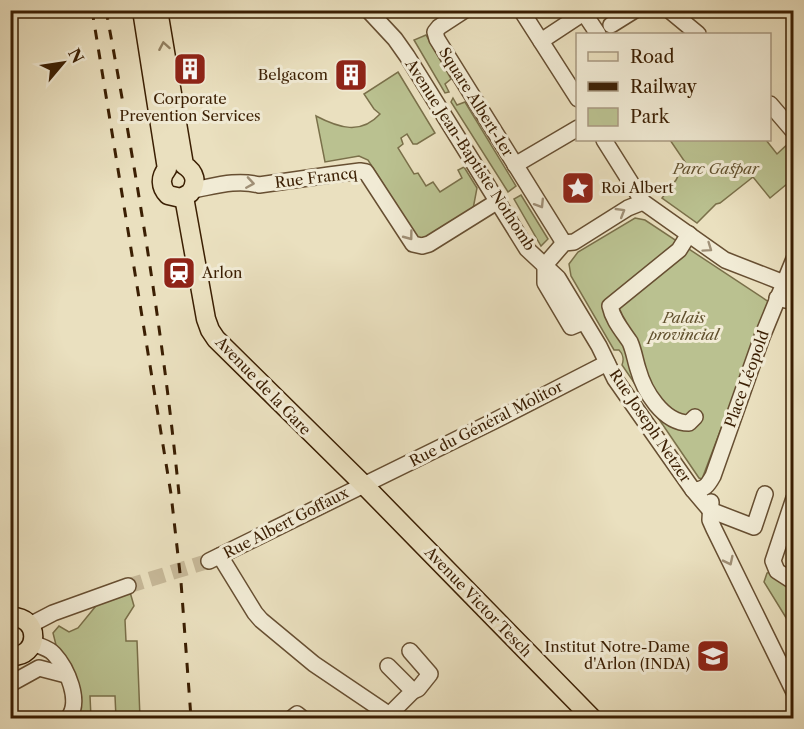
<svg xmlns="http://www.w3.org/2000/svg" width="804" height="729" font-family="'Libre Caslon Text',serif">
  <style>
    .green { fill: #bac190; stroke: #7a704a; stroke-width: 1.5 }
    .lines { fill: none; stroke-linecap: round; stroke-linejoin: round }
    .minor-tunnel { stroke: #c7b999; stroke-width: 15; stroke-dasharray: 15 8; stroke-linecap: butt }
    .minor-casing { stroke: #674f32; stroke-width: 18 }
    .major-casing { stroke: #3b1f03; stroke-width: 21 }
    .minor { stroke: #f1ebd5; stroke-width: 15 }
    .major { stroke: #eae0bf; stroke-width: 18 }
    .rail { stroke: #3b1f03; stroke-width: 3; stroke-dasharray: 10 10; stroke-linecap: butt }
    .oneway { stroke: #928061 }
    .oneway2 { stroke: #9f8f76 }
    .labels { text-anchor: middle; stroke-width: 6; stroke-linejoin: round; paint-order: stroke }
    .poi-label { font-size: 15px; fill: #3b1f03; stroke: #f1ebd5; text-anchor: end }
    .street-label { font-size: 15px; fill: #3b1f03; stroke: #f1ebd5 }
    .park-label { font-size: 15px; font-style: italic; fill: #61502d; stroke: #f1ebd5 }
  </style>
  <rect width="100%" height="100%" fill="#eae0bf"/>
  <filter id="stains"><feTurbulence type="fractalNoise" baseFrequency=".00333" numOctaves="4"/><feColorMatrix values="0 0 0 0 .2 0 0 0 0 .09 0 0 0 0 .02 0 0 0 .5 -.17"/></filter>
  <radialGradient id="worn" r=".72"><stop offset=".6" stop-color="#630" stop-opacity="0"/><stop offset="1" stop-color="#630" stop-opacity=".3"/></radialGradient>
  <g class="green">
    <path d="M426 35 451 79 445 84 449 92 445 93 414 40Z"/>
    <path d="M398 72 435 133 417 144H413L407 134 401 138 403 144 398 148 414 174 418 173 426 186 433 182 440 192 462 178 458 170 464 167 477 188 473 209 424 240 417 237 368 160 359 156 325 162 316 116C339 128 361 135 380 114L374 109 364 94Z"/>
    <path d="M453 98 457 105 465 102 516 186 508 192 451 102Z"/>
    <path d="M670 140H766L777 154 791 141 793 144V179L770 198 753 177 720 203 716 204 697 223 662 198 676 180 685 162Z"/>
    <path d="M521 195 548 239 541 246 514 199Z"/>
    <path d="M635 218 645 220 769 302 702 479 699 478 622 365C624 360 623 354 619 350H614L571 276 569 264 578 252Z"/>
    <path d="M773 571 793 584V629L764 582 767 573Z"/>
    <path d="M130 592 134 606 125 620 126 641H137L140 718H116L115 696H90L91 718H75L77 687 56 645 53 633 59 626 69 632 78 628 100 601Z"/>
  </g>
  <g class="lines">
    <path class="minor-tunnel" d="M128 586 209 561"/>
    <g class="minor-casing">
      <g id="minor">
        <path d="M368 10 395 39 407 56 527 249 558 278 599 346 615 379 693 490 710 510"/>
        <path d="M465 10 439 27 435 32 437 39 564 243"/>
        <path d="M521 10 578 99"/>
        <path d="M669 10 698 34"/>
        <path d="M584 13 598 34"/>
        <path d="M611 25 635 10"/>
        <path d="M541 41 588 10"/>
        <path d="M770 104 794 132"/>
        <path d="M604 140 643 202 725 260 784 283"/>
        <path d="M515 165 578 128"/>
        <path d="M193 190C215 186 237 179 259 185L329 175 360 171 366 172 413 244 422 246 429 244 498 201"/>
        <path d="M689 234 679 250 610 306C613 320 622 330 630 342 634 351 635 360 638 369 644 391 663 423 689 423L695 417"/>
        <path d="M545 265 564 243 574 242 628 208 643 202"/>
        <path d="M545 265V283L571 327 583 322"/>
        <path d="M777 298 794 302"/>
        <path d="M693 490C705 490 708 485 713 476L762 337 794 259"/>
        <path d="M794 498 773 561 777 571 794 582"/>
        <path d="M711 502 710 520 714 529 794 692"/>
        <path d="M710 510 754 527 765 494"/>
        <path d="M220 556 255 613 261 620 314 664 394 718"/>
        <path d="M209 561 492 422 607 363"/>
        <path d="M30 625 53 613 128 586"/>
        <path d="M33 643C39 646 49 648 54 654 67 668 82 702 68 718"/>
        <path d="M410 651 430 674 418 689 413 691"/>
        <path d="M10 684 39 668 66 675"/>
        <path d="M388 716 413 691 388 666"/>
        <path d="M292 718 297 714 302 718"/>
      </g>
    </g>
    <g class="major-casing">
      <g id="major">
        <path d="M142 10 167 169C160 177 160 187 168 195L181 198 190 193C198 182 195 172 184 165L158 10"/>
        <path d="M184 197 206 319 210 330 216 339 363 484 592 718"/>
        <path d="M10 617C41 615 41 658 10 656"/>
      </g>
    </g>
    <use href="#minor" class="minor"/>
    <use href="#major" class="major"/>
    <g class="rail">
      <path d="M92 10 171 494 181 582 191 718"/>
      <path d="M106 10C136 171 163 332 179 494"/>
    </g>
  </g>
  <defs><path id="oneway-chevron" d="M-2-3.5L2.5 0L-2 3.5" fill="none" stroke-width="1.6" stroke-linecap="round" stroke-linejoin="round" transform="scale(1.5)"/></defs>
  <use class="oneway" href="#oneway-chevron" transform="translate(164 46) rotate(-100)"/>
  <g class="oneway2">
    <use href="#oneway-chevron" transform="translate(250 183) rotate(9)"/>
    <use href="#oneway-chevron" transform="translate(540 204) rotate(58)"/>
    <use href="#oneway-chevron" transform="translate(621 212) rotate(-31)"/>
    <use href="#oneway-chevron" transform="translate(409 236) rotate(53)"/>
    <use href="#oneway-chevron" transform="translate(708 248) rotate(35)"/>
    <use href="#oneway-chevron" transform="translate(729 561) rotate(64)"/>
  </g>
  <defs>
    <g id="building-square" transform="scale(1.725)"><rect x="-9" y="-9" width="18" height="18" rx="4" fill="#8f2418" stroke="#f1ebd5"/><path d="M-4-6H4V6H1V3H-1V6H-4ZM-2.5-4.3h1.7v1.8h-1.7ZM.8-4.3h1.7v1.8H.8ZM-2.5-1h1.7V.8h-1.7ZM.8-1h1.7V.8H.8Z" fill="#fff"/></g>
    <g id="sight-square" transform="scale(1.725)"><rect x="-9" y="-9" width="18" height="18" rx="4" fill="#8f2418" stroke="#f1ebd5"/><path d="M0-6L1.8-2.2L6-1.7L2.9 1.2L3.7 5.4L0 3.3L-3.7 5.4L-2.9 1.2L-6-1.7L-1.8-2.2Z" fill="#fff"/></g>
    <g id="station-square" transform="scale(1.725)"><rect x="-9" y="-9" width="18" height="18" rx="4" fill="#8f2418" stroke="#f1ebd5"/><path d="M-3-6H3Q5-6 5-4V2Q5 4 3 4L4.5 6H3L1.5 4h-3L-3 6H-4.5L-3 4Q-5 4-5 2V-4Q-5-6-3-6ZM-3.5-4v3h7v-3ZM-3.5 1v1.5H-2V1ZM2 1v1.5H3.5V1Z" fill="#fff"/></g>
    <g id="school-square" transform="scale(1.725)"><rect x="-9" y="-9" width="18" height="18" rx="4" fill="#8f2418" stroke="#f1ebd5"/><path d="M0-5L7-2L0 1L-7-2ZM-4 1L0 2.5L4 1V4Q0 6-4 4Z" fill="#fff"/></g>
  </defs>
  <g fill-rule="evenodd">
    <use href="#building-square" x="190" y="69"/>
    <use href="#building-square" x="351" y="75"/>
    <use href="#sight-square" x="578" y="188"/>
    <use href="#station-square" x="179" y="273"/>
    <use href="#school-square" x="713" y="656"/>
  </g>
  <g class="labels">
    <g class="poi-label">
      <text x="328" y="80">Belgacom</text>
      <text x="190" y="104" text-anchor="middle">Corporate<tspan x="190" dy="17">Prevention Services</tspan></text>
      <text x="601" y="193" text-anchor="start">Roi Albert</text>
      <text x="202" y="278" text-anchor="start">Arlon</text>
      <text x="690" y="652">Institut Notre-Dame<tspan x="690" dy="17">d'Arlon (INDA)</tspan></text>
    </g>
    <g class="street-label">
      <text transform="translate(476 102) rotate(58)" y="5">Square Albert-1er</text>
      <text transform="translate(470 155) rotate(57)" y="5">Avenue Jean-Baptiste Nothomb</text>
      <text transform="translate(316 178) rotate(-7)" y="5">Rue Francq</text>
      <text transform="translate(747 379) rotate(-70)" y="5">Place Léopold</text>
      <text transform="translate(263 386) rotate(46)" y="5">Avenue de la Gare</text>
      <text transform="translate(486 424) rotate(-27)" y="5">Rue du Général Molitor</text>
      <text transform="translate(650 426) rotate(56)" y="5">Rue Joseph Netzer</text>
      <text transform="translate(286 523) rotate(-27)" y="5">Rue Albert Goffaux</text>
      <text transform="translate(478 602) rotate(46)" y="5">Avenue Victor Tesch</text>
    </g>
    <g class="park-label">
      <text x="716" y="174">Parc Gaspar</text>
      <text x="684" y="323">Palais<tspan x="684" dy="17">provincial</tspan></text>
    </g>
  </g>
  <rect width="804" height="729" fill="none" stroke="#eae0bf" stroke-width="36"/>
  <rect x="12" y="12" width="780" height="705" fill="none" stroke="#3b1f03" stroke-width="3"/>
  <rect x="18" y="18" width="768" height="693" fill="none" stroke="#3b1f03" stroke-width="1.5"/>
  <rect x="576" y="33" width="195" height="108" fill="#f1ebd5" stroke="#a89981" stroke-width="1.5"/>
  <rect x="588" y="52" width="30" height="9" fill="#eae0bf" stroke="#a89981" stroke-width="1.5"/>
  <text x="630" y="63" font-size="18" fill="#3b1f03">Road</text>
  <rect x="588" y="82" width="30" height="9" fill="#3b1f03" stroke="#a89981" stroke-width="1.5"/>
  <text x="630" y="93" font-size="18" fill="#3b1f03">Railway</text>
  <rect x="588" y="108" width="30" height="18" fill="#bac190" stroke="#a89981" stroke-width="1.5"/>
  <text x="630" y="123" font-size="18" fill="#3b1f03">Park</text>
  <g transform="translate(63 63) rotate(61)" stroke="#f1ebd5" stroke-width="4.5" paint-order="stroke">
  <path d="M0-4.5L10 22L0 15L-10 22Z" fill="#3b1f03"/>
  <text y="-9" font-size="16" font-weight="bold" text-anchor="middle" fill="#3b1f03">N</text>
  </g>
  <rect width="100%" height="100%" filter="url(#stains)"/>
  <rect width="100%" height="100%" fill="url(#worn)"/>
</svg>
